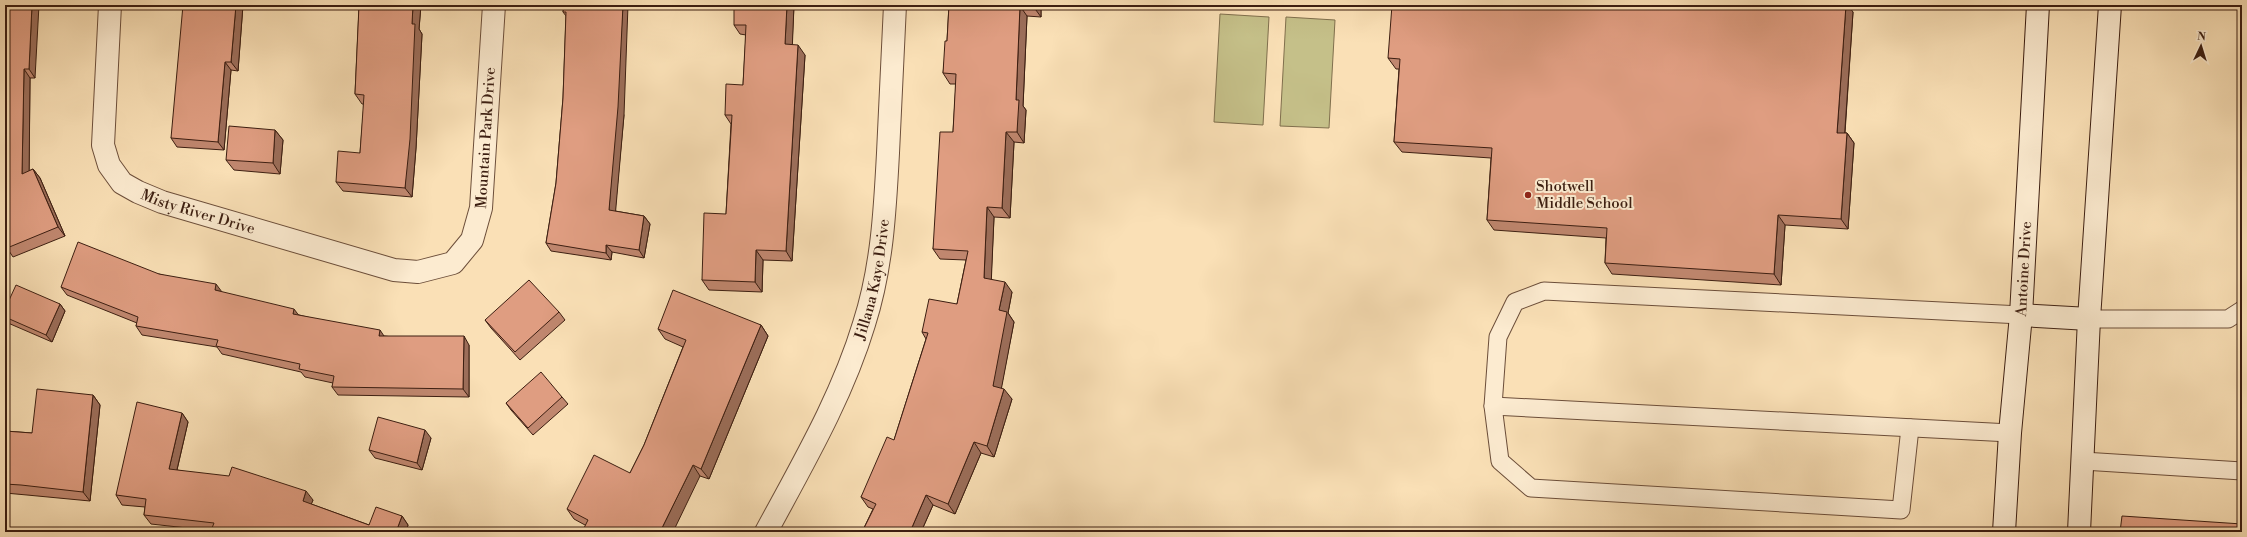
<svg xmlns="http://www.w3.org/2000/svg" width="2247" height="537" font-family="'Libre Bodoni',serif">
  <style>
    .green { fill: #c5c089; stroke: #806f4d }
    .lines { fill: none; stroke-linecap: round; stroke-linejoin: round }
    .service-casing { stroke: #6c4e3a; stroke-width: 19 }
    .minor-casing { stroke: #6c4e3a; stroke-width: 24 }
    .secondary-casing { stroke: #3c1e11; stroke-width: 24 }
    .service { stroke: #fcebd0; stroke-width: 17 }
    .minor { stroke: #fcebd0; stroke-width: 22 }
    .secondary { stroke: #fcebd0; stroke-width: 22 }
    .wall { fill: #c0876f; stroke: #3c1e11 }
    .shaded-wall { fill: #9c6e5a; stroke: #3c1e11 }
    .building { fill: #df9d81; stroke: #3c1e11 }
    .poi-dot { fill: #8f2418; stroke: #fcebd0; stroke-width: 1.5 }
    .labels { text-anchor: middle; stroke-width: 4; stroke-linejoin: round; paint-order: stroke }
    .street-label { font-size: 15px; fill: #3c1e11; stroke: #fcebd0 }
    .poi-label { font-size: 15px; fill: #3c1e11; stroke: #fcebd0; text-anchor: start }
  </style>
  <rect width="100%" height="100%" fill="#fae0b6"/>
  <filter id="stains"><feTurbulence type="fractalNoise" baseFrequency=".005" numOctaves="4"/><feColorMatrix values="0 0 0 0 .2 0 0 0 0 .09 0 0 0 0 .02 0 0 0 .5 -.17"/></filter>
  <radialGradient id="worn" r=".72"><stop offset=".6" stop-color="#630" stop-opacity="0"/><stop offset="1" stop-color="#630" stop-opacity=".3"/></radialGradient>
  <g class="green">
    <path d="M1220 14 1269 17 1263 125 1214 122Z"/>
    <path d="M1286 17 1335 20 1329 128 1280 126Z"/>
  </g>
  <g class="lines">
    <g class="service-casing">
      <g id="service">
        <path d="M2089 319H2228L2242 310"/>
        <path d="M1493 406 2010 433"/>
        <path d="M1910 428 1901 510 1531 488 1500 461 1493 406 1498 337 1515 302 1544 291 2021 315"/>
        <path d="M2083 461 2242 471"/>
      </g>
    </g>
    <g class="minor-casing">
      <g id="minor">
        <path id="s1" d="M110 5 103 145 109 165 122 183 138 192 162 202 394 270 418 272 453 263 472 240 481 208 494 5"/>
        <path id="s2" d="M766 532C802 465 842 397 864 324 882 268 885 211 888 153 890 104 893 54 895 5"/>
      </g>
    </g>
    <g class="secondary-casing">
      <g id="secondary">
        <path d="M2021 315 2089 319"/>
        <path id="s3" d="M2004 532 2010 433 2021 315 2038 5"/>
        <path d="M2079 532 2089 319 2110 5"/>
      </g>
    </g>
    <use href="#service" class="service"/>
    <use href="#minor" class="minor"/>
    <use href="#secondary" class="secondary"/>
  </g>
  <g class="wall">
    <path d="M5 5 35 78H30L29 171 33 169 40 178 65 236 13 257 7 248Z"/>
    <path d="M243 5 238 71 231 70 224 150 177 147 171 138Z"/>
    <path d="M356 5H421L419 29 422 34 416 148 412 197 343 191 336 182 360 153 364 104H362L355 94 359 9Z"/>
    <path d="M564 5 624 115 615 211 644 216 650 224 644 258 612 252 611 260 551 251 546 243 556 183 563 98 566 16 563 12Z"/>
    <path d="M794 5 792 45 805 55 792 261 763 260 762 292 709 290 702 280 726 214 731 124 725 115 743 85 746 35 740 34 734 25Z"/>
    <path d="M949 5H1041V17L1027 16 1023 106 1026 110 1024 143 1014 142 1010 218 994 217 991 279 1012 292 1008 313 1014 322 1001 388 1012 399 994 457 981 453 955 514 933 505 921 532H862L873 509 868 507 861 497 894 440 926 339 922 332 957 304 966 260 940 259 933 249 953 132 956 84H950L943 73 947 41Z"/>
    <path d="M1853 12 1845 133H1847L1854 143 1848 229 1785 225 1781 285 1612 274 1605 263 1606 238 1494 230 1487 220 1491 158 1402 152 1394 142 1399 69H1396L1388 58Z"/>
    <path d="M275 130 283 140 280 174 234 170 226 160Z"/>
    <path d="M159 274 299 315 384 336 469 345V397L338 395 332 387 333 383 305 377 301 372 222 354 217 347 142 335 136 326 137 323 67 295 61 287Z"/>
    <path d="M60 304 65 311 52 342 8 323 5 320V309Z"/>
    <path d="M559 312 565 320 520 360 491 328 485 320Z"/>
    <path d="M761 325 768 336 709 479 700 476 585 525 574 519 567 509 630 473 644 445 683 347 665 339 658 329Z"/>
    <path d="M93 395 100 405 90 501 27 495 5 493V431L32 433Z"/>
    <path d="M562 397 568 404 533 435 511 410 506 403Z"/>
    <path d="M182 413 188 422 177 470 313 500 311 504 369 525 402 516 408 525 406 532H215L214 531 151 524 144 515 145 507 122 505 116 495Z"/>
    <path d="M431 438 422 470 375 458 369 450Z"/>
  </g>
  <g class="shaded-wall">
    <path d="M32 5H39L35 78 29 69Z"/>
    <path d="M236 5H243L238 71 231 62Z"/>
    <path d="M413 5H421L419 29 422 34 416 148 412 197 405 188 412 24Z"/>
    <path d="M623 5H628L624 115 615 218 609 210Z"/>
    <path d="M787 5H794L792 54 785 44Z"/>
    <path d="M1034 5H1041V17L1033 6Z"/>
    <path d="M1846 5H1848L1853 12 1844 143 1837 133Z"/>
    <path d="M1020 6 1027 16 1023 106 1026 110 1024 143 1017 132 1016 100Z"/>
    <path d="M798 45 805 55 792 261 786 251Z"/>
    <path d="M225 62 231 70 224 150 218 142Z"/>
    <path d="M24 69 30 78 29 183 22 174Z"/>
    <path d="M275 130 283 140 280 174 273 163Z"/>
    <path d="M1006 132 1014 142 1010 218 1002 208Z"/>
    <path d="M1847 133 1854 143 1848 229 1841 219Z"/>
    <path d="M33 169 40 178 65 236 58 227Z"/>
    <path d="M987 207 994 217 991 288 984 278Z"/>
    <path d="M1778 215 1785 225 1781 285 1774 274Z"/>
    <path d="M644 216 650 224 644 258 639 250Z"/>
    <path d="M606 245 612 252 611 260 606 253Z"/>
    <path d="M756 250 763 260 762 292 755 282Z"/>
    <path d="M1005 282 1012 292 1008 313 1014 322 1000 396 993 386 999 310Z"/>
    <path d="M216 284 222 292 215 290Z"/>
    <path d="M60 304 65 311 52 342 46 335Z"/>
    <path d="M294 309 300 317 293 314Z"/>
    <path d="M761 325 768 336 709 479 701 469Z"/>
    <path d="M380 330 386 339 379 336Z"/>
    <path d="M464 336 469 345V397L463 389Z"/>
    <path d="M1004 389 1012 399 994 457 987 446Z"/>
    <path d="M93 395 100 405 90 501 83 492Z"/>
    <path d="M182 413 188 422 175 478 169 469Z"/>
    <path d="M425 430 431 438 422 470 417 463Z"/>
    <path d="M974 442 981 453 955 514 948 504Z"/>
    <path d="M693 465 700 476 673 532H660Z"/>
    <path d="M306 491 313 500 309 510 303 501Z"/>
    <path d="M926 495 933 505 921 532H910Z"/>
    <path d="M402 516 408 525 406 532H396Z"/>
  </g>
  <g class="building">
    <path d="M5 5H32L29 69H24L22 174 33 169 58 227 7 248 5 244Z"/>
    <path d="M183 5H236L231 62H225L218 142 171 138Z"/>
    <path d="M359 5H413L412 24H415L410 139 405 188 336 182 338 151 360 153 364 95 355 94Z"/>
    <path d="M564 5H623L618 107 609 210 644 216 639 250 606 245V253L546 243 556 183 563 98 566 12H563Z"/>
    <path d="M734 5H787L785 44 798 45 786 251 756 250 755 282 702 280 704 213 726 214 732 115H725L726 84 743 85 746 25H734Z"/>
    <path d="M949 5H1034L1033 6H1020L1016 100H1019L1017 132H1006L1002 208 987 207 984 278 1005 282 999 310 1007 312 993 386 1004 389 987 446 974 442 948 504 926 495 910 532H862L876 504 861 497 887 437 894 440 928 333 922 332 929 299 957 304 968 251 933 249 940 132H953L956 74 943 73 945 41H947Z"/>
    <path d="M1392 5H1846L1837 133H1847L1841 219 1778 215 1774 274 1605 263 1607 228 1487 220 1492 148 1394 142 1400 59 1388 58Z"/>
    <path d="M229 126 275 130 273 163 226 160Z"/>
    <path d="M78 242 159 274 216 284 215 290 294 309 293 314 380 330 379 336H464L463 389 332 387 334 376 299 369 300 364 216 346 218 340 136 326 138 317 61 287Z"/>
    <path d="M529 280 559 312 515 352 485 320Z"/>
    <path d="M16 285 60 304 46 335 5 317V309Z"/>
    <path d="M673 290 761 325 701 469 693 465 660 532H582L588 520 567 509 594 455 630 473 644 445 686 340 658 329Z"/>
    <path d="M541 372 562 397 528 428 506 403Z"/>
    <path d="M37 389 93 395 83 492 21 485 5 484V431L32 433Z"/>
    <path d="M137 402 182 413 169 469 229 476 232 467 306 491 303 501 369 525 376 507 402 516 396 532H256L246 529 245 532H223L212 528 214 523 144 515 146 499 116 495Z"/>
    <path d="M378 417 425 430 417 463 369 450Z"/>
    <path d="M2122 516 2242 524V532H2120Z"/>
  </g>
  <circle class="poi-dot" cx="1528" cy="195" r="4"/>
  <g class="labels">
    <g class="street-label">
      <text dy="5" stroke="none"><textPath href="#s1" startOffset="663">Mountain Park Drive</textPath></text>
      <text dy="5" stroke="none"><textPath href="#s1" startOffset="265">Misty River Drive</textPath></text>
      <text dy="5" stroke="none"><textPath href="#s3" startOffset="264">Antoine Drive</textPath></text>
      <text dy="5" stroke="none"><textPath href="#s2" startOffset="276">Jillana Kaye Drive</textPath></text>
    </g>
    <g class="poi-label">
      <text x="1536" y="191">Shotwell<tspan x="1536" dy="17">Middle School</tspan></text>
    </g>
  </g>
  <rect width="2247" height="537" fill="none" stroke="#fae0b6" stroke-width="20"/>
  <rect x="6" y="6" width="2235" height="525" fill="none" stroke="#3c1e11" stroke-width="2"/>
  <rect x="10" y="10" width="2227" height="517" fill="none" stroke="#3c1e11"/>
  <g transform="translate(2201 46) rotate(4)" stroke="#fcebd0" stroke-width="3" paint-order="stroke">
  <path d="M0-3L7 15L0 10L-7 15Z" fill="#3c1e11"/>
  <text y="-6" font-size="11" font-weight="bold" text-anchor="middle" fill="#3c1e11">N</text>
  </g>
  <rect width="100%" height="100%" filter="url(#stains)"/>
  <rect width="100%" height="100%" fill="url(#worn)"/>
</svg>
